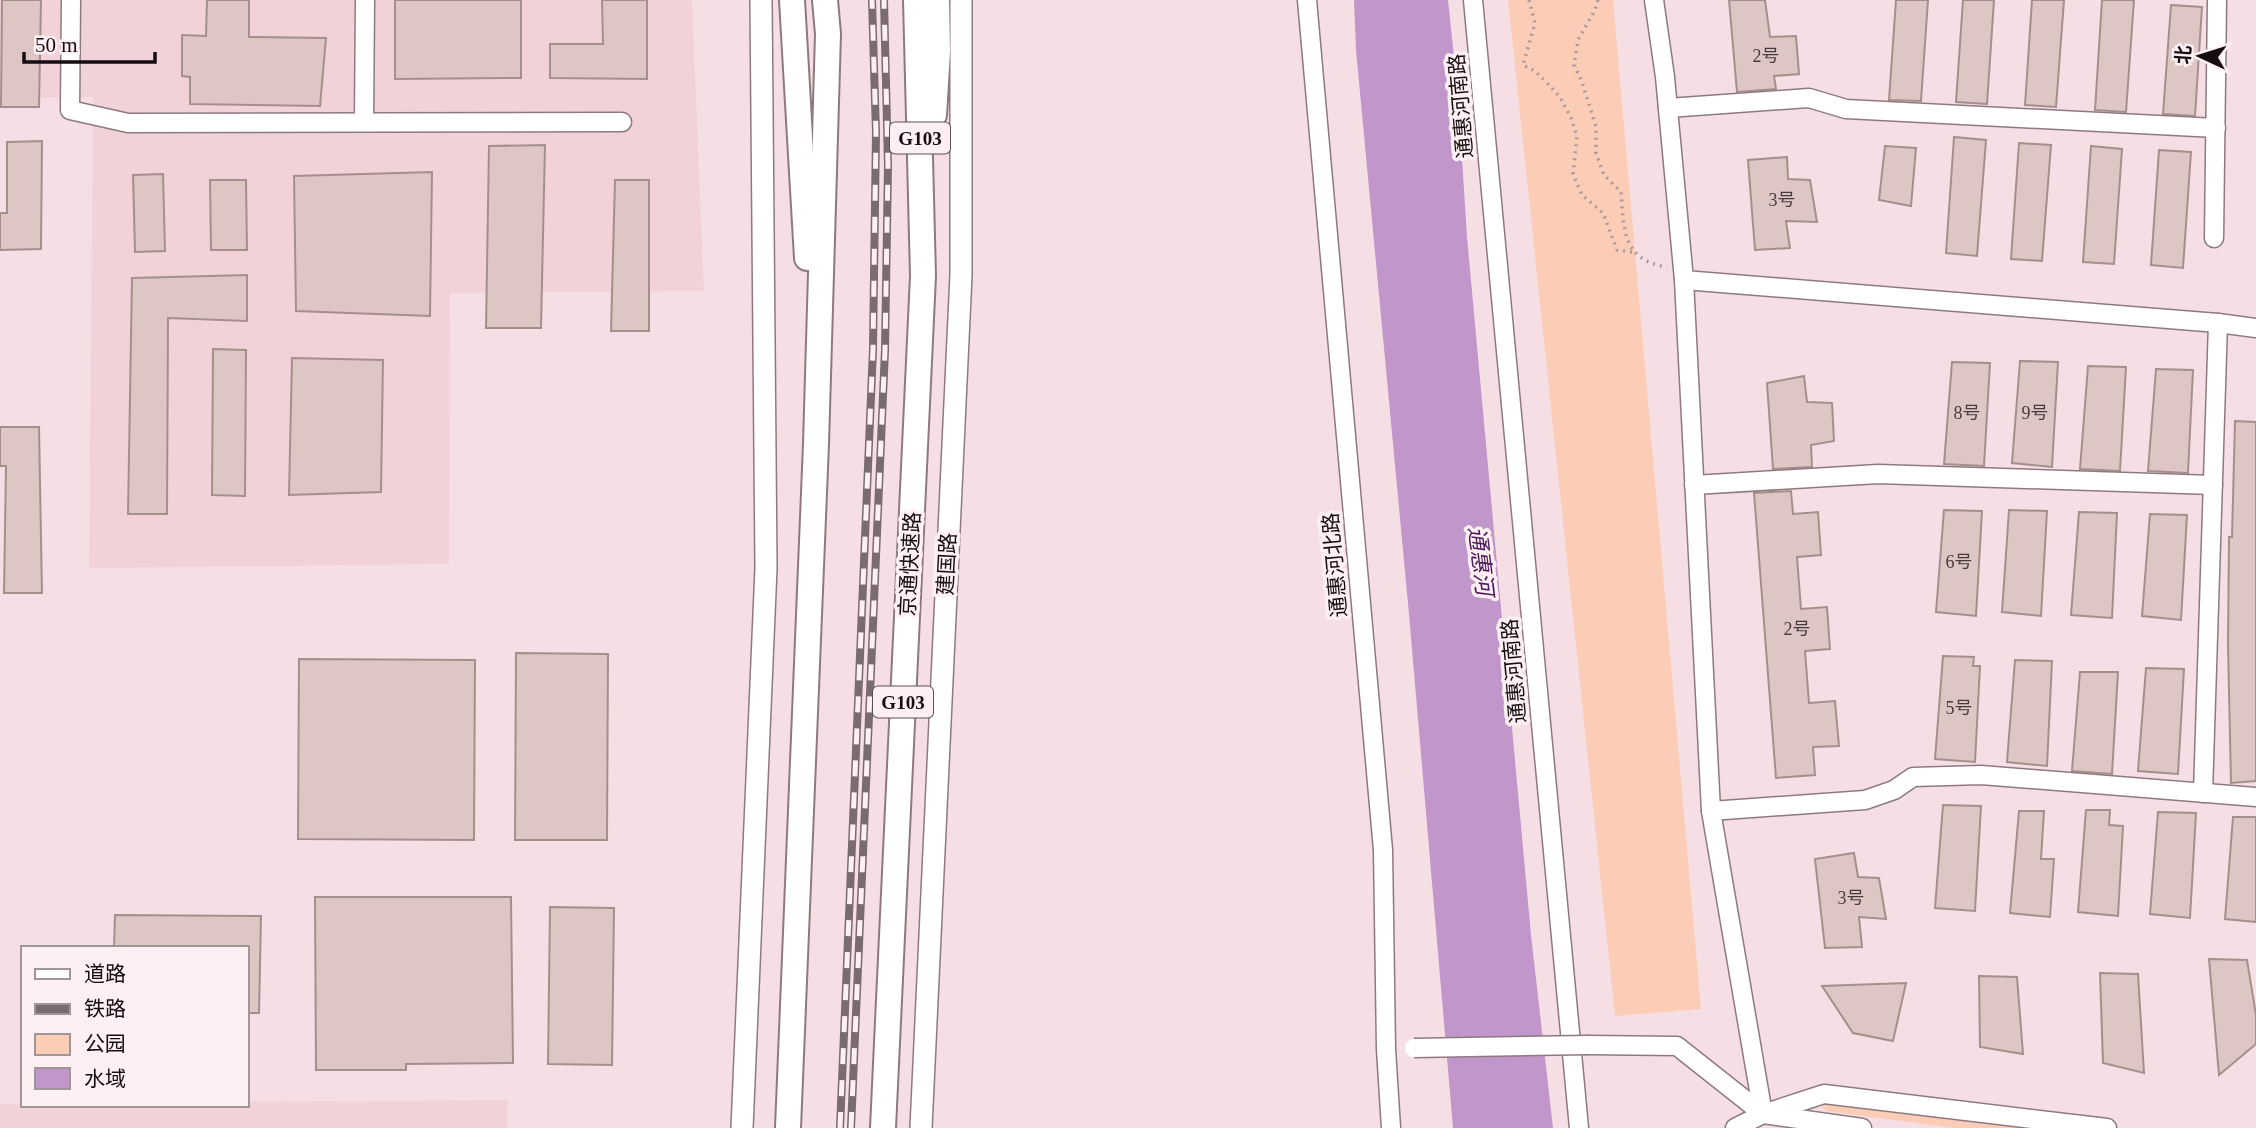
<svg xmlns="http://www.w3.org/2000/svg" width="2256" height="1128" font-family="'Times New Roman','Noto Sans SC',serif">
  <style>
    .built { fill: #f2d2d9 }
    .green { fill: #fbcdb6 }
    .water { fill: #c096cb }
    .building { fill: #ddc6c4; stroke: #a58f8d; stroke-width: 2 }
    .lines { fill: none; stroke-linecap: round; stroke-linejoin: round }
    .minor-casing { stroke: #8e7a7e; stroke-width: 21 }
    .major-casing { stroke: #8e7a7e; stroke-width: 24 }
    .highway-casing { stroke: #8e7a7e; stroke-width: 28 }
    .path { stroke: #ab999d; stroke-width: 3.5; stroke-dasharray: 2 5; stroke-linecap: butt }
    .minor { stroke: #fff; stroke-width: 18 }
    .major { stroke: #fff; stroke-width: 21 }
    .highway { stroke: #fff; stroke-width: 24 }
    .rail-casing { stroke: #796b6e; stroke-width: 8 }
    .rail { stroke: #fdeff2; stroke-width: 5; stroke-dasharray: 16; stroke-linecap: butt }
    .minor-bridge-casing { stroke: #8e7a7e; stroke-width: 21; stroke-linecap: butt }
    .minor-bridge { stroke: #fff; stroke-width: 18 }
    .labels { text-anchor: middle; stroke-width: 7; stroke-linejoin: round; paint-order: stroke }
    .number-label { font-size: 18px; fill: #473b3c }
    .shield { fill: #fdeff2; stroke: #5b5153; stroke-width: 2 }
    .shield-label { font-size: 19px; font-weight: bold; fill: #150d0f }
    .street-label { font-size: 21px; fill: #150d0f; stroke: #fdeff2 }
    .water-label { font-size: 23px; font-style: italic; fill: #4d195a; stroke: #fdeff2 }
  </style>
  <rect width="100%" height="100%" fill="#f6dfe4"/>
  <g class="built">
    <path d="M0 0H692L704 291 450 293 449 564 89 568 93 97 0 98Z"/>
    <path d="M508 1100 507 1128H0V1104L247 1105V1102Z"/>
  </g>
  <g class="green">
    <path d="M1508 0H1613L1701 1009 1615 1016Z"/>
    <path d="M1829 1103 2023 1128H1953L1827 1111 1822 1107Z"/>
  </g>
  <path class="water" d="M1354 0H1448L1458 95 1467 237 1531 935 1553 1128H1453L1409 614 1356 50Z"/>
  <g class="building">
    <path d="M2 0H41L39 107H1Z"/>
    <path d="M207 0H249V37L326 38 320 106 190 104V77L182 76V35L206 36Z"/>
    <path d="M395 0H521V78L395 79Z"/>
    <path d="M602 0H647V79L550 78V44H603Z"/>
    <path d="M1729 0H1765L1770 37 1796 36 1799 74 1774 76 1776 89 1737 92Z"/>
    <path d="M1896 0H1928L1921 101 1889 100Z"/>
    <path d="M1963 0H1994L1987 104 1956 102Z"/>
    <path d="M2032 0H2064L2056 107 2025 105Z"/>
    <path d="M2102 0H2134L2126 112 2095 110Z"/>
    <path d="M2171 5 2202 7 2195 116 2163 114Z"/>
    <path d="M1954 137 1986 140 1977 256 1946 253Z"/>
    <path d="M42 141 41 249 0 250V213H7V142Z"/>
    <path d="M2019 143 2051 145 2042 261 2011 259Z"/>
    <path d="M545 145 541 328H486L489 146Z"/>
    <path d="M1885 146 1916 148 1911 206 1879 200Z"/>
    <path d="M2091 146 2122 149 2114 264 2083 262Z"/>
    <path d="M2159 150 2191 152 2183 268 2151 265Z"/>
    <path d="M1787 157 1788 179 1810 180 1817 222 1786 221 1790 248 1755 250 1748 160Z"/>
    <path d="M432 172 430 316 296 311 294 176Z"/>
    <path d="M163 174 165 251 135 252 133 175Z"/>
    <path d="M210 180H246L247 250H211Z"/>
    <path d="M615 180H649V331H611Z"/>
    <path d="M247 275V321L168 318 167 514H128L132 278Z"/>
    <path d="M213 349 246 350 245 496 212 495Z"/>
    <path d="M292 358 383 360 381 492 289 495Z"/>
    <path d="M2020 361 2058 362 2052 467 2012 463Z"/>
    <path d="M1952 362 1990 363 1984 466 1944 464Z"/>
    <path d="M2088 366 2126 367 2120 471 2080 469Z"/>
    <path d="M2156 369 2193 370 2188 473 2148 471Z"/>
    <path d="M1804 376 1807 402 1832 403 1834 441 1811 445 1812 467 1773 469 1767 383Z"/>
    <path d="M2235 421 2256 422V781L2231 783 2228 644 2229 537H2232Z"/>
    <path d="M0 427H39L42 593H4L6 466H0Z"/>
    <path d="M1791 491 1793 514 1818 512 1821 555 1797 557 1801 609 1827 607 1830 649 1805 651 1809 703 1835 701 1839 746 1813 747 1815 775 1776 778 1754 493Z"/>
    <path d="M1944 510 1982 511 1976 616 1936 612Z"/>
    <path d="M2009 510 2047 511 2041 616 2002 612Z"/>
    <path d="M2079 512 2117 513 2112 618 2071 615Z"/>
    <path d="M2150 514 2187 515 2181 620 2142 616Z"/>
    <path d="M516 653 608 654 607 840H515Z"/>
    <path d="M1943 656 1974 657 1973 666H1980L1975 762 1935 759Z"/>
    <path d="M299 659 475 660 474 840 298 839Z"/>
    <path d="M2015 660 2052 661 2047 766 2007 762Z"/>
    <path d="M2146 668 2184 669 2178 774 2138 771Z"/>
    <path d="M2080 672H2118L2112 774 2072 771Z"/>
    <path d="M1943 805 1981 806 1975 911 1935 908Z"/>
    <path d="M2086 810H2110L2109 825 2123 826 2118 916 2078 912Z"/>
    <path d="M2019 811H2044L2041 859H2054L2050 917 2010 913Z"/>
    <path d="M2158 812 2196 813 2190 918 2150 914Z"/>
    <path d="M2233 817H2256V922L2225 919Z"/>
    <path d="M1854 853 1858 877 1879 878 1886 919 1859 917 1862 947 1825 948 1815 859Z"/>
    <path d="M315 897H511L513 1063 406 1064V1070H316Z"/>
    <path d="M550 907 614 908 612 1065 548 1064Z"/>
    <path d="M115 915 261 916 259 1013H247V948H114Z"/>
    <path d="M2209 959 2247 960 2256 1015V1044L2219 1075Z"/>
    <path d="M2100 973 2138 974 2144 1073 2103 1063Z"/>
    <path d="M1979 976 2017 977 2023 1054 1980 1047Z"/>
    <path d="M1906 983 1893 1041 1853 1033 1822 986Z"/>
  </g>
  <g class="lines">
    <g class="minor-casing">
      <g id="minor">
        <path d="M71 0 70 110 128 123 622 122"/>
        <path d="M1307 0 1383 850 1386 1049 1391 1128"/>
        <path d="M1473 0 1579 1128"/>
        <path d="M1654 0 1665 77 1684 280 1711 811 1763 1114"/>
        <path d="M1668 108 1809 98 1846 109 2216 128"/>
        <path d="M364 122 365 0"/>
        <path d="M2214 238 2217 0"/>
        <path d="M1684 280 2218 323 2256 328"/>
        <path d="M1694 485 1878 474 2213 485"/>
        <path d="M2203 793 2218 323"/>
        <path d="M1711 811 1865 800 1894 790 1913 777 1981 775 2256 797"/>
        <path d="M1588 1045 1677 1046 1763 1114 1862 1128"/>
        <path d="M1735 1128 1763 1114 1824 1094 2107 1128"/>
      </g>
    </g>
    <g class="major-casing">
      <g id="major">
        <path d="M742 1128 766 568 761 0"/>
        <path d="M921 1128 961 275V0"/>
      </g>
    </g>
    <g class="highway-casing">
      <g id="highway">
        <path d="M792 0 807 258"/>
        <path d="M934 115 938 51 937 0"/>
        <path d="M788 1128 816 444 828 34 825 0"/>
        <path d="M883 1128 923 276 916 0"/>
      </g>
    </g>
    <g class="path">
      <path d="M1529 0 1535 23 1523 65 1535 71 1549 85 1560 97 1571 118 1577 136 1573 174 1582 195 1603 213 1617 250 1632 252"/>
      <path d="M1598 0 1595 10 1578 40 1574 65 1582 82 1596 127V153L1604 175 1621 192C1624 230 1622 260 1667 267"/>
    </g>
    <use href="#minor" class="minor"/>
    <use href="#major" class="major"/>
    <use href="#highway" class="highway"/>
    <g class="rail-casing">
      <g id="rail">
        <path d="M840 1128 873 349 876 133 872 0"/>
        <path d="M851 1128 885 350 888 166 884 0"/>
      </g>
    </g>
    <use href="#rail" class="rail"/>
    <g class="minor-bridge-casing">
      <path id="minor-bridge" d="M1414 1048 1588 1045"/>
    </g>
    <use href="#minor-bridge" class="minor-bridge"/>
  </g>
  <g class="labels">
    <g class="number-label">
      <text x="1766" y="62">2号</text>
      <text x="1782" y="206">3号</text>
      <text x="1967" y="419">8号</text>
      <text x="2035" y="419">9号</text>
      <text x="1959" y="568">6号</text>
      <text x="1797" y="635">2号</text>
      <text x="1959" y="714">5号</text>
      <text x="1851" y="904">3号</text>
    </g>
    <g class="shield">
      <rect x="890" y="122.5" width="60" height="31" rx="5"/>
      <rect x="873" y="686.5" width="60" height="31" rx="5"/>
    </g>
    <g class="shield-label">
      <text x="920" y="145">G103</text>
      <text x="903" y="709">G103</text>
    </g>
    <g class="street-label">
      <text transform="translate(1461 106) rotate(-95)" y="7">通惠河南路</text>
      <text transform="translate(910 564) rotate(-87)" y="7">京通快速路</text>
      <text transform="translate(947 564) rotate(-87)" y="7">建国路</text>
      <text transform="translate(1335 565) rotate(-95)" y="7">通惠河北路</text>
      <text transform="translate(1514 671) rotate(-95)" y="7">通惠河南路</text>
    </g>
    <g class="water-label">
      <text transform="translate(1481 561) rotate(83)" y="8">通惠河</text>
    </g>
  </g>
  <rect x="21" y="946" width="228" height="161" fill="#fdeff2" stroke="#a09597" stroke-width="2"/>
  <rect x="35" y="969" width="35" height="10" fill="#ffffff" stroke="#a09597" stroke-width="2"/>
  <text x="84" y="981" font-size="21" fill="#150d0f">道路</text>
  <rect x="35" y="1004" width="35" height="10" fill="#796b6e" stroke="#a09597" stroke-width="2"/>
  <text x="84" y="1016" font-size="21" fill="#150d0f">铁路</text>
  <rect x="35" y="1034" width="35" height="21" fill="#fbcdb6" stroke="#a09597" stroke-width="2"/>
  <text x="84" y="1051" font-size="21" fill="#150d0f">公园</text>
  <rect x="35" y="1068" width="35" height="21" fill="#c096cb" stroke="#a09597" stroke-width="2"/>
  <text x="84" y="1086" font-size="21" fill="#150d0f">水域</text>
  <g transform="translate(2200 56) rotate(274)" stroke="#fdeff2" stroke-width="5" paint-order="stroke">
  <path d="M0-5L12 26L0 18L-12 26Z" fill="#150d0f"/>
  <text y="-10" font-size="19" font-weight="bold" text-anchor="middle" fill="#150d0f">北</text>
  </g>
  <path d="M24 52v10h131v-10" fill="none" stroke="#150d0f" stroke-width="3.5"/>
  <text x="35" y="52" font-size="21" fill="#150d0f" stroke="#fdeff2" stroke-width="5" paint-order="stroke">50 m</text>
</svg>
